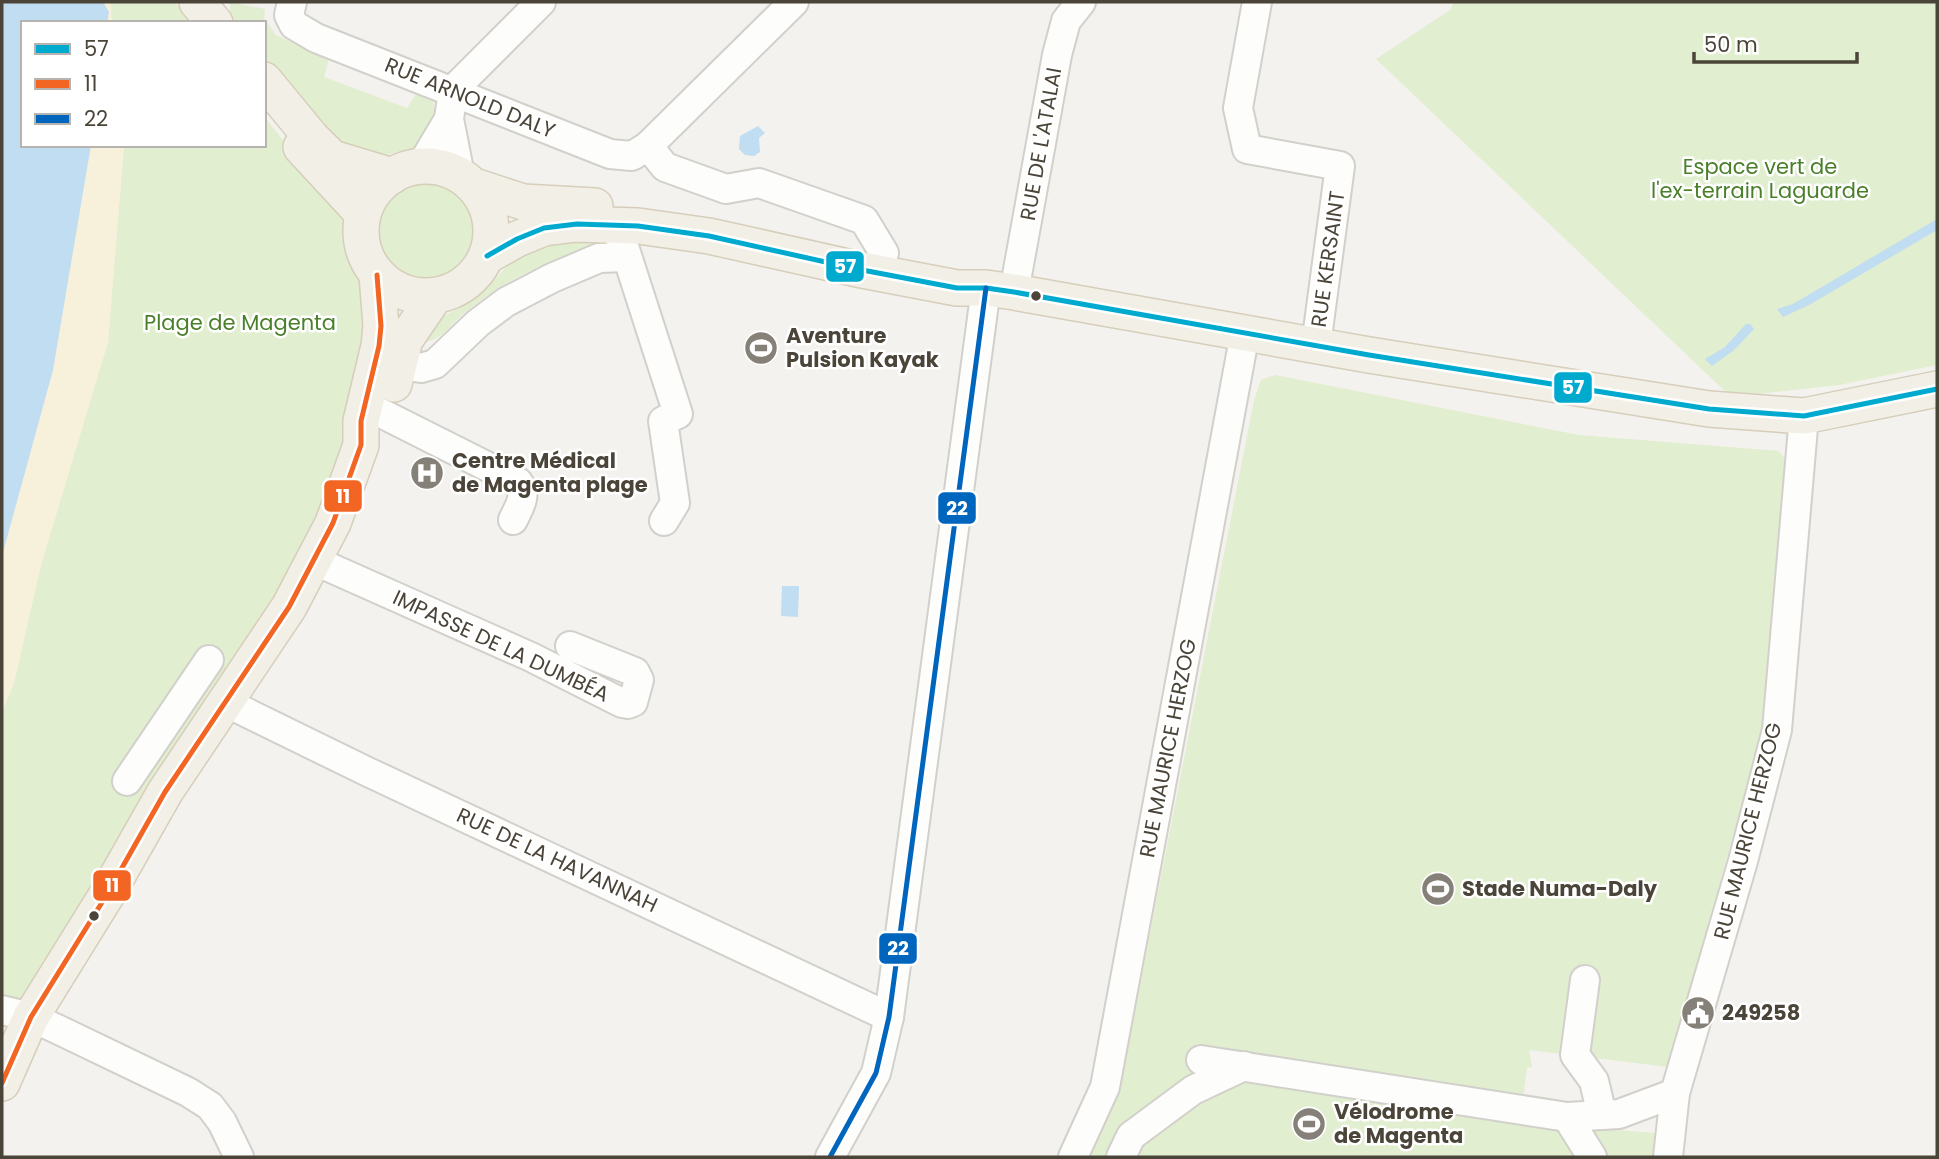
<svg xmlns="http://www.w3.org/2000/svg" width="1939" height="1159" font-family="Poppins,sans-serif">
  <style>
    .green { fill: #e1eecf }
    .sand { fill: #f7f0da }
    .water { fill: #c0ddf1 }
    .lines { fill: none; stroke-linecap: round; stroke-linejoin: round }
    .minor-casing { stroke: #d2d0cb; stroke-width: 32 }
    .major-casing { stroke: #d6cebb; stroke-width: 38 }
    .minor { stroke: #fdfdfc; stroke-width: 28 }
    .major { stroke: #f2efe6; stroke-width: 35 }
    .bus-1-casing { stroke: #fff; stroke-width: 10 }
    .bus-2-casing { stroke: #fff; stroke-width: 10 }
    .bus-3-casing { stroke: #fff; stroke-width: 10 }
    .bus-1 { stroke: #00a9ce; stroke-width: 5 }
    .bus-2 { stroke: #f26522; stroke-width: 5 }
    .bus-3 { stroke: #0065bd; stroke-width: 5 }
    .bus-dot { fill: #4b4439; stroke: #fff; stroke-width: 2.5 }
    .labels { text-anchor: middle; stroke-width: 5; stroke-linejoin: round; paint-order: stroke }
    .street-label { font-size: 21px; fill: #4b4439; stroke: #fff }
    .park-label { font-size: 21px; fill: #4a7f2a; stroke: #fff }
    .poi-label { font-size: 21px; font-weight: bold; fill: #4b4439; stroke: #fff; text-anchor: start }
    .line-badge { stroke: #fff; stroke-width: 2.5 }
    .badge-label { font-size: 19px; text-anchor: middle; font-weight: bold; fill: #fff }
  </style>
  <rect width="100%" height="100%" fill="#f4f2ee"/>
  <g class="green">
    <path d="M110 2H175L193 23H112Z"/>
    <path d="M230 2 265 9 264 18 276 35 329 59 324 77 407 108 416 94 433 102 435 110 421 146 375 158 339 146 311 116 264 58V23H236L230 15Z"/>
    <path d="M1454 2H1937V365L1839 385 1731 397 1376 59 1450 10Z"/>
    <path d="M264 116 340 213 351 250 365 282 370 304 353 423 302 554 180 737 24 997 12 1003 2 998V712L14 683 41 565 108 342 124 145H264Z"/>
    <circle cx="427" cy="233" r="50"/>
    <path d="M544 240 606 241C554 258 504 279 462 315 449 326 442 340 424 342L438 319 470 302 489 286 516 256Z"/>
    <path d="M1275 375 1579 435 1779 451 1788 463 1763 729 1668 1067 1529 1050 1532 1067 1527 1068 1520 1122 1655 1133 1654 1157H1085L1124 1066 1254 400 1261 380Z"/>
  </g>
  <path class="sand" d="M2 2H110L112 23H23V145H124L108 342 41 565 14 683 2 712Z"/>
  <g class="water">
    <path d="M2 2H103L109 12 107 23H23V145H91L53 370 2 556Z"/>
    <path d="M758 126 765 133 759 138 760 152 754 156 745 155 739 149 740 136Z"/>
    <path d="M1937 219V230L1809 305 1783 317 1777 309 1793 304Z"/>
    <path d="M1746 324H1750L1754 329 1734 350 1712 366 1705 359 1725 347Z"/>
    <path d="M782 586H799L798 617 781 616Z"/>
  </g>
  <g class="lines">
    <g class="minor-casing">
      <g id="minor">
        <path d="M292 2 289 15 294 25 316 38 610 154 632 156 648 146 794 2"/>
        <path d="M1257 2 1238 108 1247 149 1340 166 1316 345"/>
        <path d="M453 90 541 2"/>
        <path d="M453 90 449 119 460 175"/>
        <path d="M648 146 665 167 726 189 759 183 864 220 884 253"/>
        <path d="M421 166 449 119"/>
        <path d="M608 225 621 237 678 414 663 421 675 503 664 521"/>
        <path d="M1014 292 1057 55 1066 21 1081 2"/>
        <path d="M400 365 421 368 435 364 478 323 506 302 552 278 599 258 627 257"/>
        <path d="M365 405 518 482C528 495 519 507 513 520"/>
        <path d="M313 560 531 657 622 703 628 704 633 702 639 680 635 672 570 646"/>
        <path d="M227 703 368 772 889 1017"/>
        <path d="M127 781 209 660"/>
        <path d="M1585 980 1575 1055 1594 1081 1602 1115"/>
        <path d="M2 1010 31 1017 57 1029 188 1092 210 1106 222 1122 239 1157"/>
        <path d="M1201 1060 1567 1117 1619 1114 1675 1093"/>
        <path d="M1567 1117 1592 1157"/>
        <path d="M830 1157 876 1073 889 1017 986 288"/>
        <path d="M1073 1157 1105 1087 1245 333"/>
        <path d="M1121 1157 1131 1136 1193 1090 1244 1066"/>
        <path d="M1668 1157 1675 1093 1743 861 1777 730 1804 416"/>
      </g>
    </g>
    <g class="major-casing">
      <g id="major">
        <path d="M197 2 215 23"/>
        <path d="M264 80 311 137 332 158 392 176"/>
        <path d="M301 147 363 214"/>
        <circle cx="426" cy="231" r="65"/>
        <path d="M474 186 523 202 595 206"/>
        <path d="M487 256 517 239 544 228 577 224 638 226 709 236 857 269 957 288H986L1014 292 1369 355 1709 409 1804 416 1937 389"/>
        <path d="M394 384 405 340 435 296"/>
        <path d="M2 1083 31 1017 106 896 165 792 289 607 333 523 361 445V421L379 346 381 326 377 275"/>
      </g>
    </g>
    <use href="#minor" class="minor"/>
    <use href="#major" class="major"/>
    <g class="bus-1-casing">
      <path id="bus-1" d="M487 256 517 239 544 228 577 224 638 226 709 236 857 269 957 288H986L1014 292 1369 355 1709 409 1804 416 1937 389"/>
    </g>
    <g class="bus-2-casing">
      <path id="bus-2" d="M2 1083 31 1017 106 896 165 792 289 607 333 523 361 445V421L379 346 381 326 377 275"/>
    </g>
    <g class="bus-3-casing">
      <path id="bus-3" d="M830 1157 876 1073 889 1017 986 288"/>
    </g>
    <use href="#bus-1" class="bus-1"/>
    <use href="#bus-2" class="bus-2"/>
    <use href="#bus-3" class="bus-3"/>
  </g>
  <defs>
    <g id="stadium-disc" transform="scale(1.75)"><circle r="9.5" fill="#868178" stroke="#fff"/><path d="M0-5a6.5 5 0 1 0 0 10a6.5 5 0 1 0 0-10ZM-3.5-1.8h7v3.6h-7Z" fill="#fff"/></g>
    <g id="hospital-disc" transform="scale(1.75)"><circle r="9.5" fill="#868178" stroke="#fff"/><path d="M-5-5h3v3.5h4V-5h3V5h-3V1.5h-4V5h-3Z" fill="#fff"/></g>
    <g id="civic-disc" transform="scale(1.75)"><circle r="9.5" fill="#868178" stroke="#fff"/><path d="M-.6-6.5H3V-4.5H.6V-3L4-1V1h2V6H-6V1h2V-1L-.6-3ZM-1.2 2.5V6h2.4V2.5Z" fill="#fff"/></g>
  </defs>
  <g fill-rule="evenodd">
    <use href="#stadium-disc" x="761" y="348"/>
    <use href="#hospital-disc" x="427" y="473"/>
    <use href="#stadium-disc" x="1438" y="889"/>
    <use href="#civic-disc" x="1698" y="1013"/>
    <use href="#stadium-disc" x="1309" y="1124"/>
  </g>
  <g class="bus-dot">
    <circle cx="1036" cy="296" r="6"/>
    <circle cx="94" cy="916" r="6"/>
  </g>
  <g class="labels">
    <g class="street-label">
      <text transform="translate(470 98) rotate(22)" y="7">RUE ARNOLD DALY</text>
      <text transform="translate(1041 144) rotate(-80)" y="7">RUE DE L'ATALAI</text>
      <text transform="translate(1328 259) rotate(-82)" y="7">RUE KERSAINT</text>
      <text transform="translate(501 646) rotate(25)" y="7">IMPASSE DE LA DUMBÉA</text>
      <text transform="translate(1168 748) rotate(-79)" y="7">RUE MAURICE HERZOG</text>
      <text transform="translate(1748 831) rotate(-76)" y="7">RUE MAURICE HERZOG</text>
      <text transform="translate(557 860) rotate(25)" y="7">RUE DE LA HAVANNAH</text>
    </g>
    <g class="park-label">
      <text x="1760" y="174">Espace vert de<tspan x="1760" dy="24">l'ex-terrain Laguarde</tspan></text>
      <text x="240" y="330">Plage de Magenta</text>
    </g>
    <g class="poi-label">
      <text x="786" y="343">Aventure<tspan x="786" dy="24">Pulsion Kayak</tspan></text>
      <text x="452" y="468">Centre Médical<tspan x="452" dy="24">de Magenta plage</tspan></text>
      <text x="1462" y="896">Stade Numa-Daly</text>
      <text x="1722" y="1020">249258</text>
      <text x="1334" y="1119">Vélodrome<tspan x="1334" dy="24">de Magenta</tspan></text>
    </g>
  </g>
  <g class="line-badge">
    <rect x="825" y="250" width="40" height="33" rx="7" fill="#00a9ce"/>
    <rect x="1553" y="371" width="40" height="33" rx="7" fill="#00a9ce"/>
    <rect x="323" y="479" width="40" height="34" rx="7" fill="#f26522"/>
    <rect x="937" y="491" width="40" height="34" rx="7" fill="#0065bd"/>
    <rect x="92" y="869" width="40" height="33" rx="7" fill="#f26522"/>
    <rect x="878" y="932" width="40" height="33" rx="7" fill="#0065bd"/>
  </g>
  <g class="badge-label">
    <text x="845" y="273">57</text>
    <text x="1573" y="394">57</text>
    <text x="343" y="503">11</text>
    <text x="957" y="515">22</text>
    <text x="112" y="892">11</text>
    <text x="898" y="955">22</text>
  </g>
  <rect width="1939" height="1159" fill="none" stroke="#4b4439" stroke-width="7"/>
  <rect x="21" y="21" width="245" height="126" fill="#ffffff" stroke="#b7b4b0" stroke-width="2"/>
  <rect x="35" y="44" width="35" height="10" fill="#00a9ce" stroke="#b7b4b0" stroke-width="2"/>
  <text x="84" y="56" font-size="21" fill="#4b4439">57</text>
  <rect x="35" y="79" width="35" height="10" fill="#f26522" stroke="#b7b4b0" stroke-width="2"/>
  <text x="84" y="91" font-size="21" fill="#4b4439">11</text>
  <rect x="35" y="114" width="35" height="10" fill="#0065bd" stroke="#b7b4b0" stroke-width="2"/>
  <text x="84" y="126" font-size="21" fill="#4b4439">22</text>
  <path d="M1694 52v10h163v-10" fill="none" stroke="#4b4439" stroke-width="3.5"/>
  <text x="1704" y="52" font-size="21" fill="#4b4439" stroke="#ffffff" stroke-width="5" paint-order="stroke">50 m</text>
</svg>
